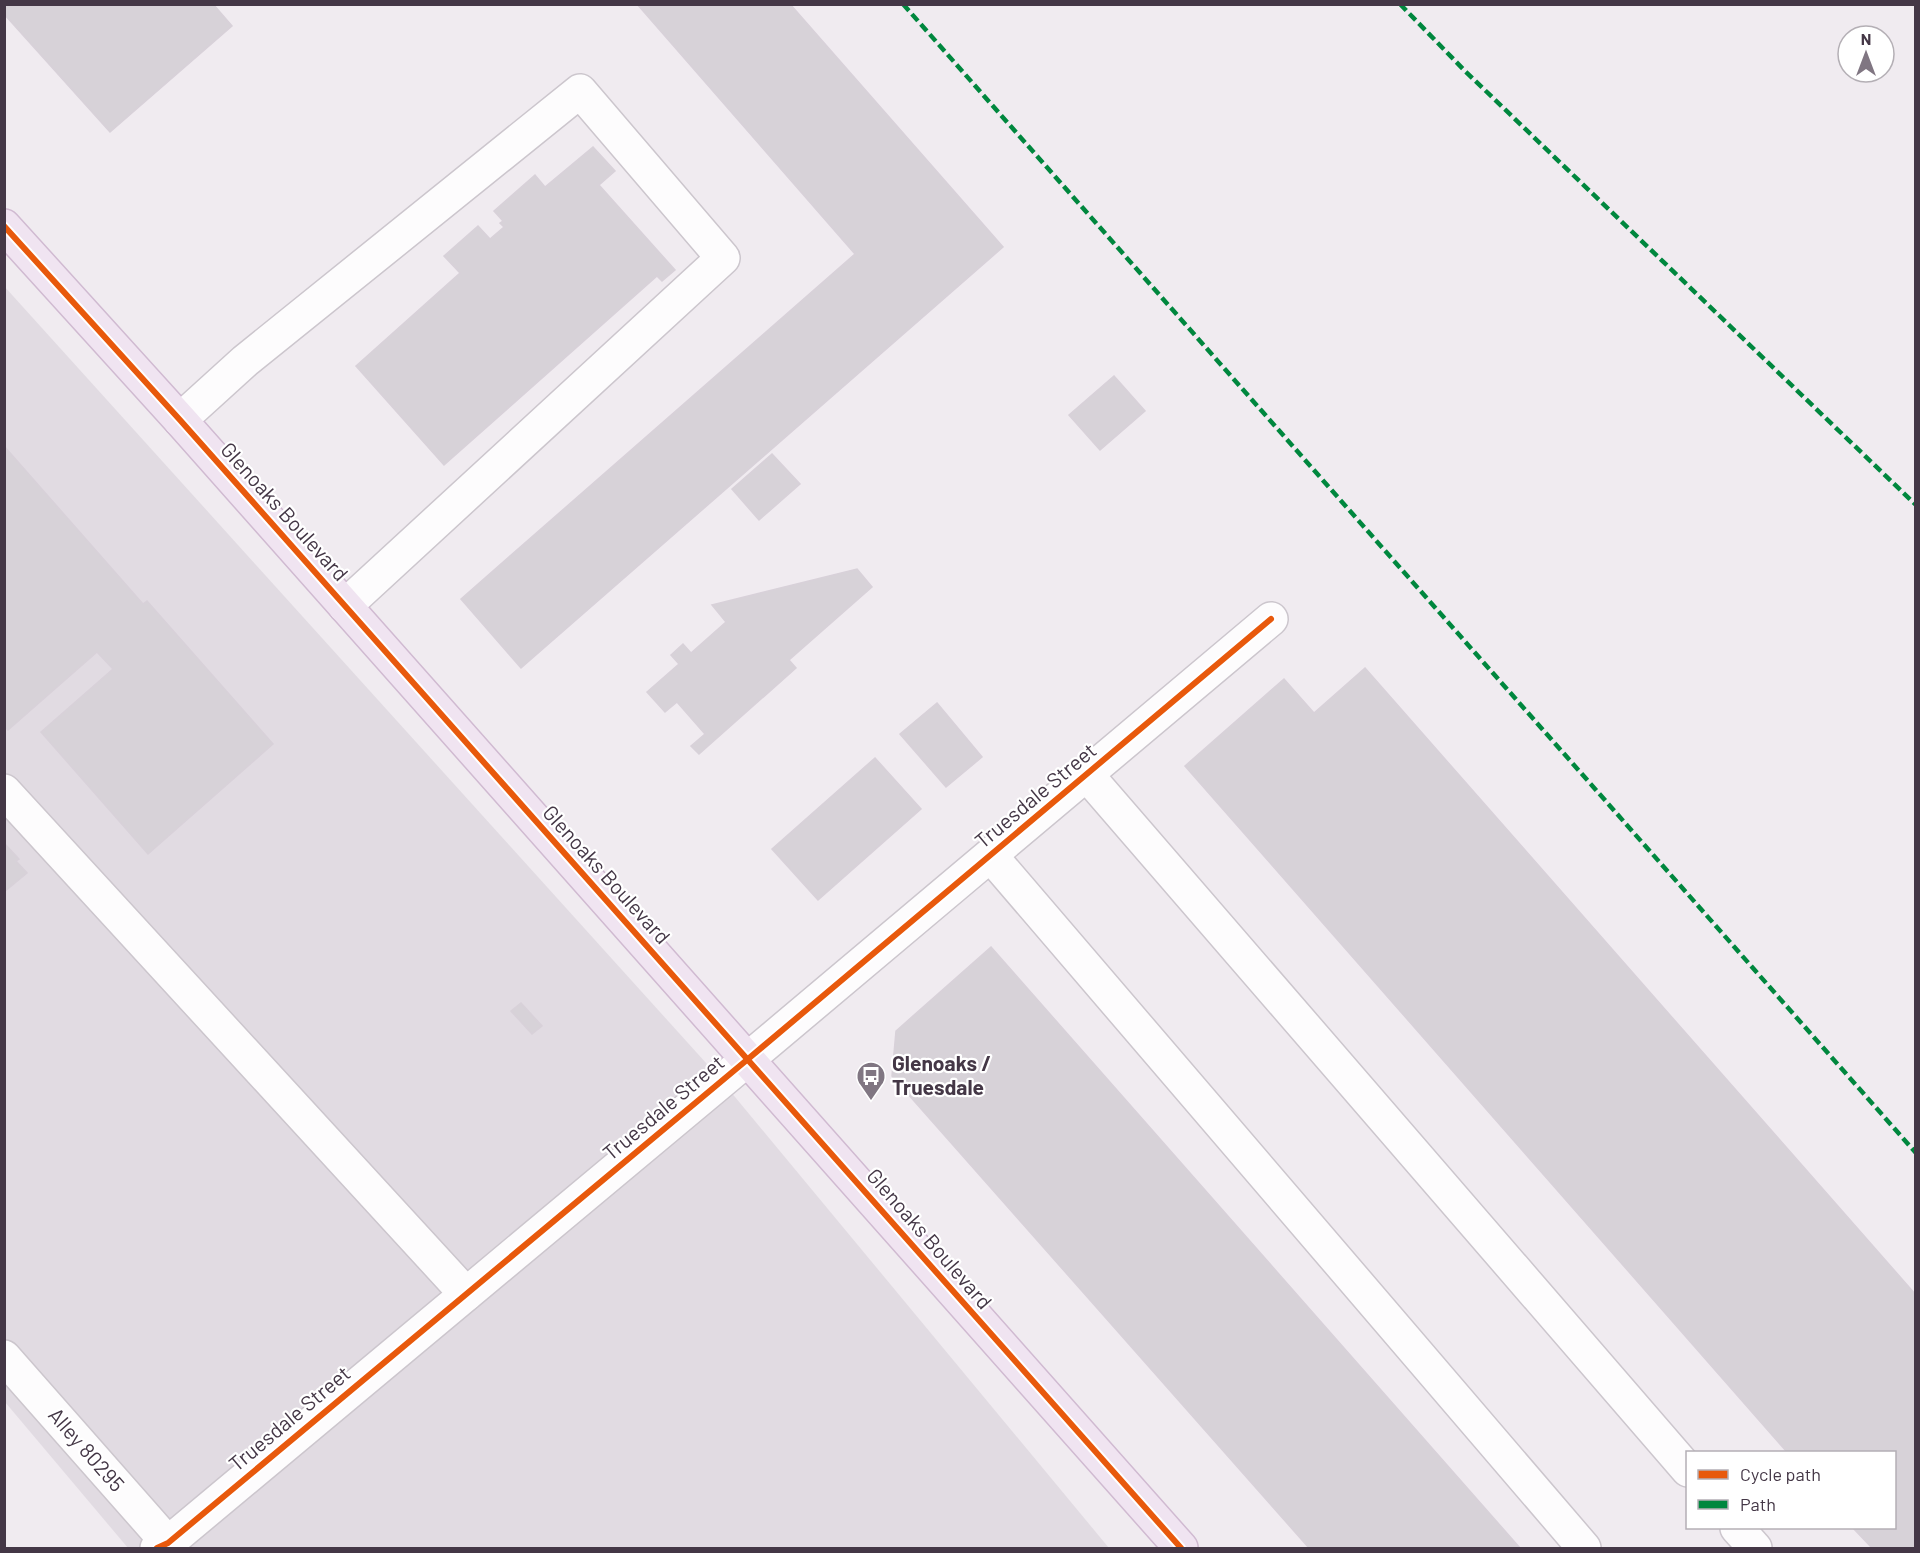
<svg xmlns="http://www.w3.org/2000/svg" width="1920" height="1553" font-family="Barlow,sans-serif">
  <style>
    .industrial { fill: #e1dbe2 }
    .building { fill: #d7d2d8; stroke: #d8d1d9; stroke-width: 1.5 }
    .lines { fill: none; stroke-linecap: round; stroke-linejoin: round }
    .minor-casing { stroke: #ccc6cd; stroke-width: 36 }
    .major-casing { stroke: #d0bad1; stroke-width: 36 }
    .minor { stroke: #fdfcfd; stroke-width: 33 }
    .major { stroke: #f0e4f1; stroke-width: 33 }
    .quiet { stroke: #00873e; stroke-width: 4.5; stroke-dasharray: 9 4.5; stroke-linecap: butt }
    .cycleway-casing { stroke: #fff; stroke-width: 10 }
    .cycleway { stroke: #e8590c; stroke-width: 6 }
    .labels { text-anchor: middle; stroke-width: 4.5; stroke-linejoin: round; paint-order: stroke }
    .street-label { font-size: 21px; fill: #443746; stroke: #fff }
    .poi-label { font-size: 21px; font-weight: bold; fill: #443746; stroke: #fff; text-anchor: start }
  </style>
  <rect width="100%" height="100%" fill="#f0ebf0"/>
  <path class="industrial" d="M4 286 716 1074 1109 1548H128L5 1402Z"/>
  <g class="building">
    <path d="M4 4H213L232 26 110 132 4 14Z"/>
    <path d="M637 4H790L1003 247 521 668 461 599 855 254Z"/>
    <path d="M593 147 615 171 599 185 675 270 662 281 657 276 444 465 356 366 460 273 444 256 478 226 490 239 504 227 500 223 503 221 494 211 535 175 545 187Z"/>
    <path d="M1114 376 1145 411 1100 450 1069 415Z"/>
    <path d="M4 446 143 604 147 601 273 744 148 854 41 732 113 669 97 652 8 730 4 726Z"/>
    <path d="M772 454 800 484 759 520 732 489Z"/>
    <path d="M857 569 872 587 789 660 796 668 699 754 691 746 705 734 677 702 665 712 647 692 679 664 671 655 683 644 691 653 726 622 712 605Z"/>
    <path d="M1365 668 1916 1295V1548H1872L1853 1528H1894V1452H1787L1185 766 1284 679 1314 713Z"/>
    <path d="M937 703 982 757 946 787 900 734Z"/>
    <path d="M875 758 921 809 818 900 772 849Z"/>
    <path d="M4 843 19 859 16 861 27 873 4 892Z"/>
    <path d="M991 947 1520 1548H1309L892 1076 896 1031Z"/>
    <path d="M521 1003 542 1026 532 1034 511 1011Z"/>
  </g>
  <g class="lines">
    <g class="minor-casing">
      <g id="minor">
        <path d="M180 420 245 361 580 91 723 258 345 606"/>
        <path d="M1087 775 1688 1470"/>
        <path d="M4 791 466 1294"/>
        <path d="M991 856 1584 1548"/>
        <path d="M4 1357 168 1543"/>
        <path d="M1737 1528 1755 1548"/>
        <path d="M157 1548 168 1543 748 1059 1271 619"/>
      </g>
    </g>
    <g class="major-casing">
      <path id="major" d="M4 226 180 420 1181 1548"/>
    </g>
    <use href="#minor" class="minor"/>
    <use href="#major" class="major"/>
    <g class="quiet">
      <path d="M903 4 1916 1153"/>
      <path d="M1400 4 1464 70 1916 505"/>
    </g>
    <g class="cycleway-casing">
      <g id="cycleway">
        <path d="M4 226 180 420 1181 1548"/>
        <path d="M157 1548 168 1543 748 1059 1271 619"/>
      </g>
    </g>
    <use href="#cycleway" class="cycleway"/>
  </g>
  <defs>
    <g id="bus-pin" transform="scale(1.5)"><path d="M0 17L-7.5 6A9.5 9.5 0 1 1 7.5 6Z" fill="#807682" stroke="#fff"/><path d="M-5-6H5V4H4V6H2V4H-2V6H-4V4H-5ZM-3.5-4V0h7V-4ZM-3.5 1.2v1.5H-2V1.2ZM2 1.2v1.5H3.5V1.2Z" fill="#fff"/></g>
  </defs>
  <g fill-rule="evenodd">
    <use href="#bus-pin" x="871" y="1076"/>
  </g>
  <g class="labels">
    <g class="street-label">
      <text transform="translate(284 512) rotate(48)" y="7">Glenoaks Boulevard</text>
      <text transform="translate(1036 796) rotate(-40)" y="7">Truesdale Street</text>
      <text transform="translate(606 875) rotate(48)" y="7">Glenoaks Boulevard</text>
      <text transform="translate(664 1108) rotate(-40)" y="7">Truesdale Street</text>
      <text transform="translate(929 1239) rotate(49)" y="7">Glenoaks Boulevard</text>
      <text transform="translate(290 1419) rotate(-40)" y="7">Truesdale Street</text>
      <text transform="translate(86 1450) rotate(49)" y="7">Alley 80295</text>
    </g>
    <g class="poi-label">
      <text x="892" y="1071">Glenoaks /<tspan x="892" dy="24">Truesdale</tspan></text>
    </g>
  </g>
  <rect width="1920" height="1553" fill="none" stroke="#443746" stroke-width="12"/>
  <rect x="1686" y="1451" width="210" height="78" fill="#ffffff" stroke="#b4afb5" stroke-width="1.5"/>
  <rect x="1698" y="1470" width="30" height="9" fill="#e8590c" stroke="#b4afb5" stroke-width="1.5"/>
  <text x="1740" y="1481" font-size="18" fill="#443746">Cycle path</text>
  <rect x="1698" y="1500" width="30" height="9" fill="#00873e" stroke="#b4afb5" stroke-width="1.5"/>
  <text x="1740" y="1511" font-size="18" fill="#443746">Path</text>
  <g transform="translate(1866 54)"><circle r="28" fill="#ffffff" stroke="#b4afb5" stroke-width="1.5"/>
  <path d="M0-4.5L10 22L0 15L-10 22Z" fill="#807682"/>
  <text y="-9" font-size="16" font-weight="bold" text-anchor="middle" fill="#443746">N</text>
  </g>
</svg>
